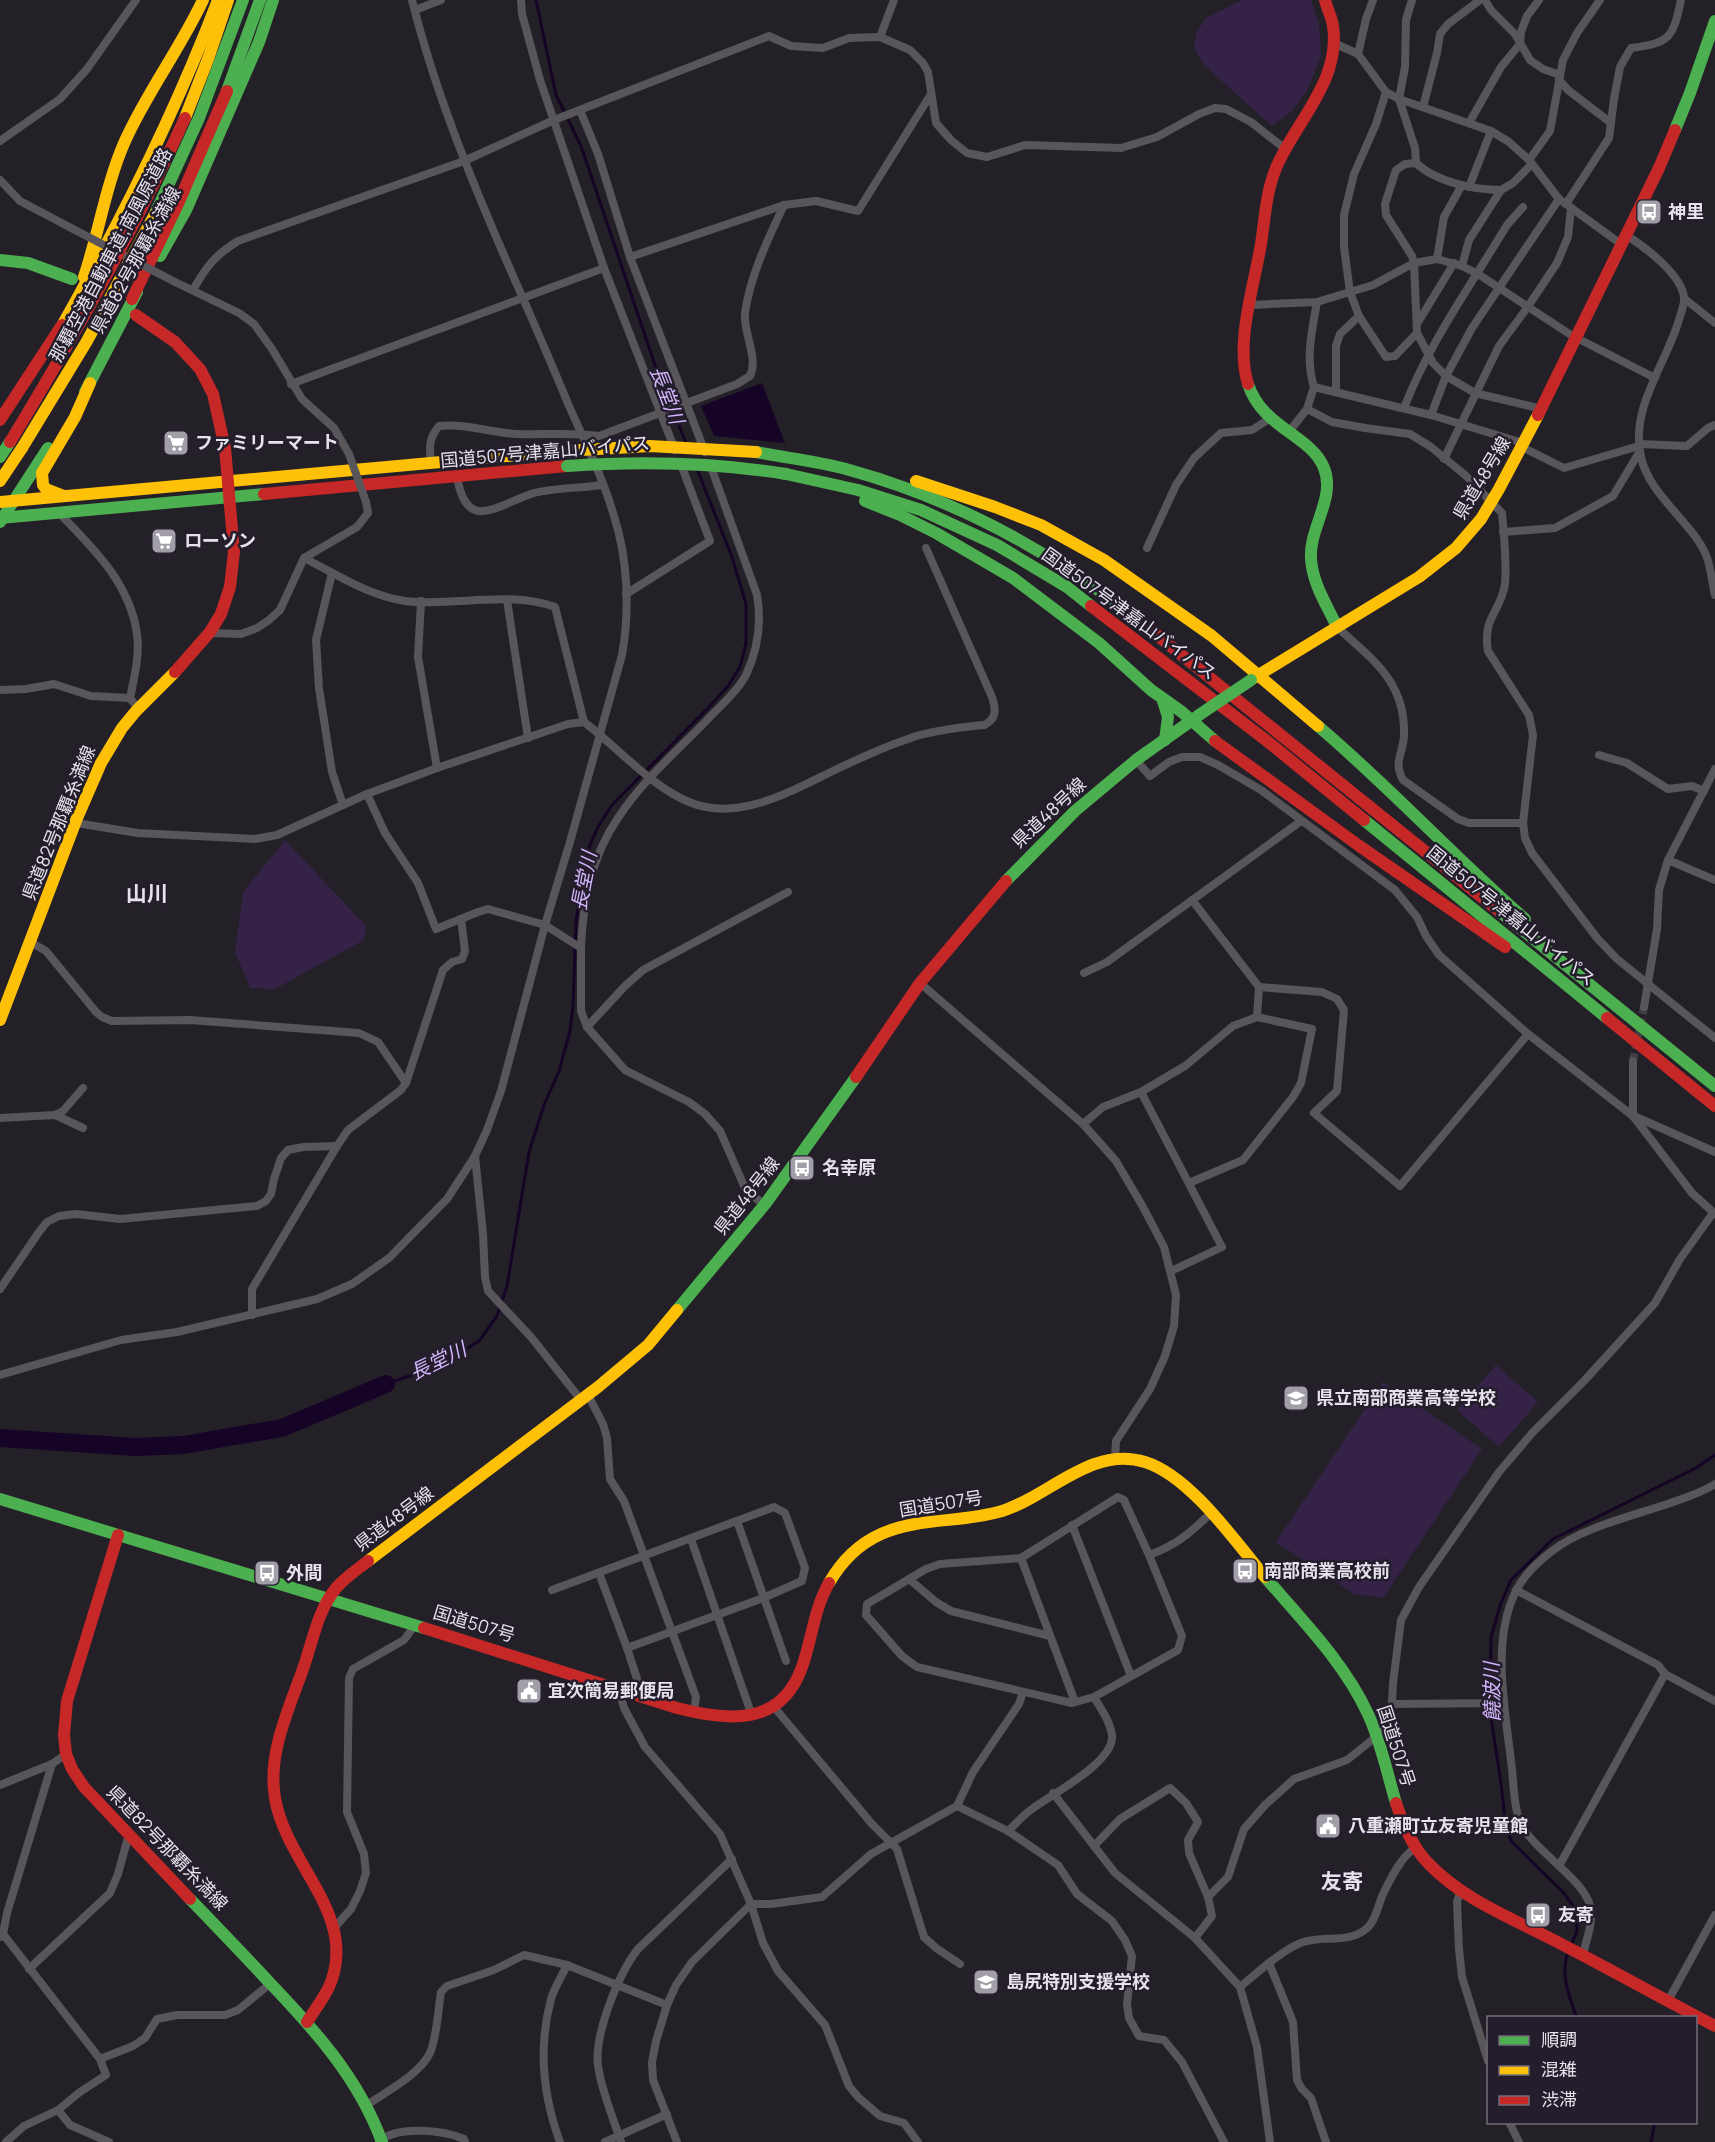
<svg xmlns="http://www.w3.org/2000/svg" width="1715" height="2142" font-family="Manrope,'Noto Sans JP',sans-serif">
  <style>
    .green { fill: #342347 }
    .water { fill: #150425 }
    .pier { fill: #242028 }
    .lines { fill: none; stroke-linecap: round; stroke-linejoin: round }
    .stream { stroke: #150425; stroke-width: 3 }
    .river { stroke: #150425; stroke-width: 18 }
    .street-tunnel { stroke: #413d45; stroke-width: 8; stroke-dasharray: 8 4; stroke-linecap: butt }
    .street { stroke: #58565a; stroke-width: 8 }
    .fast { stroke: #4caf50; stroke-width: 12 }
    .slow { stroke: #ffc107; stroke-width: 12 }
    .jam { stroke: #c62828; stroke-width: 12 }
    .street-bridge { stroke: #58565a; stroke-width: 8 }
    .fast-bridge { stroke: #4caf50; stroke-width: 12 }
    .slow-bridge { stroke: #ffc107; stroke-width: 12 }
    .jam-bridge { stroke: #c62828; stroke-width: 12 }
    .labels { text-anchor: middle; stroke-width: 5; stroke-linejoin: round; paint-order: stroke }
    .poi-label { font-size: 18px; font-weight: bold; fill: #e6e2ec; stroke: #231d2c; text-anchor: start }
    .street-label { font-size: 18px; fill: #e6e2ec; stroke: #231d2c }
    .water-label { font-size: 20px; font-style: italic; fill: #d3b5fb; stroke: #231d2c }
    .quarter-label { font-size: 21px; font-weight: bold; fill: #e6e2ec; stroke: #231d2c }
  </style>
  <rect width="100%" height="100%" fill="#242028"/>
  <g class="green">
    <path d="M1242 0H1311L1319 24 1321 56 1307 91 1292 111 1272 126 1204 65 1194 47 1196 33 1206 18Z"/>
    <path d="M285 840 366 926 364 940 275 989 250 988 235 952 243 892Z"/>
    <path d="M1496 1365 1538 1402 1499 1447 1457 1410Z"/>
    <path d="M1383 1382 1482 1449 1383 1598 1354 1594 1276 1542Z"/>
  </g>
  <path class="water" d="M762 383 785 443 714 436 701 406Z"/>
  <path class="pier" d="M711 436 766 442 787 444 784 446 713 439Z"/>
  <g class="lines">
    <g class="stream">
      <path d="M536 0 556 95 581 146 655 365 686 443"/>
      <path d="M386 1384 421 1372 458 1354 479 1341 497 1316 507 1286 529 1152 544 1105 559 1071 570 1031 573 1007 576 923 580 890 590 845 598 827 612 805 708 708 728 686 740 667 746 643V604L732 557 697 469"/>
      <path d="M1572 1943 1577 1931 1576 1910 1563 1892 1512 1842 1506 1829 1501 1783 1490 1711 1491 1637 1501 1603 1511 1580 1553 1539 1696 1468 1715 1455"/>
      <path d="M1568 1952C1560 1974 1569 1997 1577 2018"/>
      <path d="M1651 2142 1655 2122"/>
    </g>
    <path class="river" d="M0 1438 136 1447 183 1445 282 1428 386 1384"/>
    <path class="street-tunnel" d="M1633 1061 1644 1007"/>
    <g class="street">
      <path d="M521 0 522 14 540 80 604 268 675 450"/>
      <path d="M1412 0 1406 20 1405 67 1399 99 1415 148 1416 163C1436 182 1475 190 1501 190"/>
      <path d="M1485 0 1491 10 1515 34 1530 60 1543 69 1560 75"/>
      <path d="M415 10 441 0"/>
      <path d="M880 37 894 0"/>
      <path d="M1334 43 1358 54 1386 92 1399 99 1491 131 1509 142 1529 160 1559 199 1621 244"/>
      <path d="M1358 54 1366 19 1373 0"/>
      <path d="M1559 80 1568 90 1611 123"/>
      <path d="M1386 92 1376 124 1354 174 1344 215V247L1350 292 1359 316 1386 357 1395 356 1417 333"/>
      <path d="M1423 107 1437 53 1440 34 1448 24 1480 0"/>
      <path d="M580 110 598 154 630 257 705 452"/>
      <path d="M1469 123 1501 67 1520 44 1521 32 1527 16 1539 0"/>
      <path d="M0 141 60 99 87 69 136 0"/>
      <path d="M1529 160 1550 131 1563 60 1577 33 1600 0"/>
      <path d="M1416 163 1405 164 1396 170 1385 204 1386 215 1412 256 1414 263 1417 333 1433 363 1446 376 1475 393 1534 407 1540 410"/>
      <path d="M0 180 20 201 75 230"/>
      <path d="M1469 187 1491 131"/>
      <path d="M1566 204 1609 138 1614 99 1620 67 1631 48C1670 43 1673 38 1681 0"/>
      <path d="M1626 235C1645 247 1681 274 1684 297 1685 305 1680 315 1678 323 1664 367 1630 409 1641 457 1649 495 1692 522 1706 555 1711 567 1712 583 1715 595"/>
      <path d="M630 257 784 205 816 201 858 211 931 94"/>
      <path d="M1437 259 1444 217 1462 185"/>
      <path d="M1462 266 1469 240 1501 190 1513 183 1532 164"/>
      <path d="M175 282 239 313 254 324 272 349 302 399 334 428 349 454"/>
      <path d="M193 290C206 267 215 255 238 241L464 161 554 120 769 36 791 46 823 48 849 38 880 37 910 50 923 63 928 72 936 123 951 140 967 153 987 157 1025 145 1121 148 1157 137 1199 114 1215 108 1226 109 1251 122 1284 148"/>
      <path d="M1685 299 1715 323"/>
      <path d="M1317 302C1312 330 1305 359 1314 387L1431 415 1523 443"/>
      <path d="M1250 305 1317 302 1373 285 1414 263 1437 259 1462 266 1478 274 1571 335 1655 378"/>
      <path d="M1417 324 1454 263"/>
      <path d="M291 384 604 268"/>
      <path d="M1336 391V346L1340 334 1359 316"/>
      <path d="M1404 408C1429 343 1471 285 1507 225L1523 207"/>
      <path d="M1307 409 1332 422 1365 428 1410 434 1431 447 1465 475 1502 513C1504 536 1507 561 1505 584 1501 612 1482 617 1488 651L1529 715 1533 735 1523 823 1525 838 1532 853 1597 938 1617 959 1715 1038"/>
      <path d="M1431 415 1446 376 1472 328 1559 199"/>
      <path d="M1288 433 1307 409 1314 387"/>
      <path d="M1639 444 1687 446 1708 428 1715 425"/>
      <path d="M1522 447 1564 468 1639 446"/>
      <path d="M1444 459 1499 346 1527 308 1557 263 1568 237 1571 208"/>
      <path d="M431 461C429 447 429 438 439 426 466 423 491 433 518 434 546 435 572 432 599 436L737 384 750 376C759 357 743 334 745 313 750 276 768 239 784 205"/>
      <path d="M457 477C467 535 498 504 534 493 553 488 582 488 602 485"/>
      <path d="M59 513C93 548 130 583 137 634 140 655 134 678 130 698"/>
      <path d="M1503 532 1555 528 1613 496 1640 451"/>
      <path d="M1147 548 1176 485 1194 458 1221 433 1252 430 1269 419"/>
      <path d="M304 558C336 574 369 596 405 601 454 607 507 590 555 607L584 722"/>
      <path d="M332 573 316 640 319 688 332 772 343 805"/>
      <path d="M626 594 710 541 680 462"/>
      <path d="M507 600 528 738"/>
      <path d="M421 601 418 657 437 768"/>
      <path d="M1337 627C1373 660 1406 682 1404 736 1403 754 1393 762 1403 780L1458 819 1469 823H1523"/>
      <path d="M209 633 241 634 257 628 269 620 280 610 304 558 357 527 368 513 366 502"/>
      <path d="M0 690 26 689 54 684 91 696 130 698 133 702"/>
      <path d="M1599 755 1627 763 1668 789 1692 786 1704 791"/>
      <path d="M1136 760 1150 776 1169 762 1182 757H1200L1218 765 1261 790 1395 890 1417 917 1426 936 1439 955 1528 1034 1633 1116 1692 1193 1715 1214"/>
      <path d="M367 794 385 833 418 883 436 929 478 912 488 909 545 925 581 948V1011L587 1027 625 1070 689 1102 705 1114 720 1131 745 1188 758 1200 766 1203"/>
      <path d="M76 823 138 833 255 839 277 835 367 794 437 768 568 724 584 722C617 747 652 787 689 802 739 823 793 790 837 769 860 758 884 747 908 739 928 731 963 727 984 725 997 719 996 709 992 697L926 548"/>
      <path d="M1668 860 1715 880"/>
      <path d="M1192 900 1259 987 1322 992 1337 999 1344 1010 1337 1091 1314 1113 1400 1186 1528 1034"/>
      <path d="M30 942 46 951 96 1012 102 1017 112 1021 190 1020 359 1033 378 1042 406 1083"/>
      <path d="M581 948C583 902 591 857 618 818 642 781 677 751 707 720 720 706 737 692 746 675 758 649 762 623 757 595L710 464"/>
      <path d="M1084 973 1107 962 1301 821"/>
      <path d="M920 983 1083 1124 1116 1161 1143 1207 1164 1247 1176 1295 1174 1326 1165 1356 1150 1389 1116 1441 1115 1460"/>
      <path d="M1644 1007 1657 929 1659 890 1668 860 1715 769"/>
      <path d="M1257 1017 1259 987"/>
      <path d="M587 1027 625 986 643 970 788 892"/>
      <path d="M1633 1061V1116"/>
      <path d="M1141 1092 1222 1247 1171 1271"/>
      <path d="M55 1115 83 1128"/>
      <path d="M1634 1116 1715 1152"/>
      <path d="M0 1118 55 1115 63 1111 83 1088"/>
      <path d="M1083 1124 1103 1107 1141 1092 1185 1066 1233 1026 1257 1017 1312 1029 1301 1083 1293 1097 1243 1160 1189 1183"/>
      <path d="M475 1156 483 1234 485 1277 488 1291 531 1337 581 1400"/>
      <path d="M0 1289 39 1232 47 1222 59 1216 76 1214 120 1219 257 1206 266 1201 271 1194 274 1179 281 1158 288 1150 303 1147 337 1146"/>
      <path d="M252 1315V1289L337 1146 348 1130 401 1090 406 1083 443 970 452 962 462 959 465 951 461 919"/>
      <path d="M0 1375 121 1340 177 1332 317 1299 352 1284 389 1258 447 1199 475 1156 487 1130 501 1091 545 925 570 842 622 655C630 610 628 560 614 516 603 478 585 442 569 406 550 360 530 314 510 269 472 182 435 92 412 0"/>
      <path d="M588 1395 603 1424 607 1438 610 1479 624 1501 696 1697 694 1712"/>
      <path d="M1118 1497 1124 1500 1149 1555 1182 1636 1178 1650 1094 1697 1072 1703 917 1667 902 1656 866 1615 867 1604 926 1569 940 1564 1021 1558Z"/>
      <path d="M737 1521 786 1661"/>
      <path d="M1072 1525 1131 1676"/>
      <path d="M691 1539 752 1716"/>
      <path d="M1149 1555C1177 1545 1190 1533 1211 1513"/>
      <path d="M1021 1558 1075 1702"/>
      <path d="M599 1573 627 1648 640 1688 641 1695"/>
      <path d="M909 1579 936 1602 951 1611 1050 1636"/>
      <path d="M552 1590 774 1507 785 1513 805 1568 802 1581 763 1598 627 1648"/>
      <path d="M1516 1590 1658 1665 1665 1674 1715 1701"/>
      <path d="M622 1690 621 1697 624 1708 645 1747 720 1834 751 1904 763 1943 778 1971 825 2025 849 2086 858 2097 880 2116 904 2123 918 2142"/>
      <path d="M1392 1704 1504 1703"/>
      <path d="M774 1707 872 1824 897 1849 924 1937 936 1948 960 1964"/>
      <path d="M0 1785 52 1764"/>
      <path d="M1053 1793 1115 1873 1195 1938 1240 1987 1257 2047 1270 2142"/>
      <path d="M957 1806 1008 1831 1058 1865 1077 1894 1112 1921 1125 1940 1132 1956 1127 2004 1129 2018 1139 2036 1164 2040 1182 2062 1224 2142"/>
      <path d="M1008 1831C1016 1824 1023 1815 1032 1809 1052 1794 1115 1762 1112 1735 1110 1721 1101 1709 1094 1697"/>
      <path d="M1094 1846 1120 1819 1170 1788 1186 1803 1198 1822 1188 1840 1189 1853 1208 1897 1212 1916 1195 1938"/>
      <path d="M1559 1866 1665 1674"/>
      <path d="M1461 1889 1457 1902 1459 1949 1462 1977 1488 2061"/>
      <path d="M1208 1897 1228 1877 1244 1829 1265 1805 1294 1779 1347 1760 1372 1740 1386 1721 1392 1704 1393 1683 1401 1620 1419 1587 1499 1472 1533 1432 1584 1381 1655 1303 1680 1259 1713 1213"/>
      <path d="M335 1927 351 1909 360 1891 366 1873 364 1854 347 1812 349 1678 353 1669 404 1640 415 1625"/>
      <path d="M3 1934 100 2059 106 2075 80 2092 58 2110 24 2126 6 2142"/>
      <path d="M0 1937 3 1934 7 1913 52 1764 66 1754"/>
      <path d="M1583 1955C1586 1940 1594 1922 1590 1906 1585 1881 1537 1852 1523 1828 1513 1812 1514 1780 1511 1761 1505 1709 1491 1640 1516 1591 1523 1576 1539 1561 1552 1551 1582 1527 1637 1515 1673 1502 1687 1497 1703 1492 1715 1484"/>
      <path d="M1269 1963 1293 2022 1297 2080 1302 2089 1311 2098 1326 2142"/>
      <path d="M29 1969 110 1893 118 1874 129 1834"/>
      <path d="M1240 1987C1257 1973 1283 1949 1303 1942 1324 1935 1348 1944 1366 1929 1376 1921 1378 1904 1384 1892 1391 1878 1401 1857 1415 1848"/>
      <path d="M1668 2001 1715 1915"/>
      <path d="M100 2059 133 2046 145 2038 157 2019 177 2015H225L238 2010 271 1983"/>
      <path d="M367 2105C386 2092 420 2074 430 2053 437 2037 438 2010 441 1992L447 1986 494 1970 524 1955 567 1965"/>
      <path d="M58 2110 70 2125 109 2142"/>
      <path d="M1509 2122 1519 2142"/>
      <path d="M379 2142C396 2125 443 2130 464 2139L465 2142"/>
      <path d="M560 2142C543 2096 538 2048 551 1999 554 1988 562 1976 567 1965L667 2005"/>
      <path d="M605 2142 667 2114"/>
      <path d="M621 2142C613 2117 602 2093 598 2066 594 2034 619 1973 638 1949L732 1859"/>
      <path d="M677 2142 653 2080 652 2062 656 2041 667 2005 676 1985 692 1962 751 1904H771L822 1897 871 1854 957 1806 973 1772 1019 1704 1023 1692"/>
    </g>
    <g class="fast">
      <path d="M227 91 260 0"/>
      <path d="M1675 130 1690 93 1715 21"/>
      <path d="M160 256 186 210 259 42 273 0"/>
      <path d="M0 260 28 263 72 279"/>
      <path d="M1248 384C1262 428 1311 435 1324 468 1336 498 1309 528 1311 558 1312 583 1327 605 1337 627"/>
      <path d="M85 392 137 292"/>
      <path d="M756 452C786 458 817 461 846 469 952 498 1051 551 1137 619"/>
      <path d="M0 457 10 442"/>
      <path d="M786 474 858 490 921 510 997 545 1067 587 1091 606"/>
      <path d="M865 501 900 515 936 533 1013 578 1099 643 1151 690 1182 712 1215 741"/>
      <path d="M0 518 264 494"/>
      <path d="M0 522 48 448"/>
      <path d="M1163 701 1168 717 1165 740"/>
      <path d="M1318 726C1390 787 1454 857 1525 919"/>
      <path d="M1364 820 1607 1018"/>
      <path d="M1006 881 1075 811 1136 760 1198 716"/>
      <path d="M1499 911 1715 1086"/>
      <path d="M677 1310 766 1203 856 1077"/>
      <path d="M0 1499 424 1628"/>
      <path d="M1265 1577C1302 1620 1344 1662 1368 1714 1381 1742 1387 1773 1396 1803"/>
      <path d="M190 1899C216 1926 243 1954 269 1982 315 2030 359 2079 382 2142"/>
    </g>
    <g class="slow">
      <path d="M84 277C99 232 106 184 125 141 147 92 180 49 203 0"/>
      <path d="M58 333C119 225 174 116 218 0"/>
      <path d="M0 481 22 448"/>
      <path d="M916 481 995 507 1041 525 1104 560 1212 636 1318 726"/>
      <path d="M64 496 46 489 43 485 42 473 75 417 90 383"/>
      <path d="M0 502 563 451"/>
      <path d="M1252 679 1419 577 1456 548 1481 519 1499 489 1538 415"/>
      <path d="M0 1020 77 818 101 763 122 728 136 711 175 672"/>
      <path d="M368 1561 598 1387 648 1345 677 1310"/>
      <path d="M829 1583C841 1562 859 1544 881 1534 919 1517 963 1523 1002 1511 1048 1497 1092 1445 1145 1462 1190 1476 1235 1541 1265 1577"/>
    </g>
    <g class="jam">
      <path d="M132 299 177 206 227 91"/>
      <path d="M136 315 175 342 200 369 213 394 225 448 234 552 230 587 221 614 210 632 175 672"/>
      <path d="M1248 384C1235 343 1254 286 1261 244 1265 218 1266 192 1276 168 1296 121 1341 81 1333 26 1332 17 1327 9 1325 0"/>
      <path d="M1538 415 1659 168 1675 130"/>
      <path d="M0 420 62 325"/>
      <path d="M264 494 567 466"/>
      <path d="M1091 606 1267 741 1364 820"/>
      <path d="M1137 619 1499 911"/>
      <path d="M1215 741 1358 845 1505 947"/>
      <path d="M1607 1018 1715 1106"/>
      <path d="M856 1077 920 983 1006 881"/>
      <path d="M118 1535 67 1701 64 1735 66 1754 72 1769 84 1787 190 1899"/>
      <path d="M424 1628 677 1708C727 1721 781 1727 802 1667 812 1639 814 1609 829 1583"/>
      <path d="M1396 1803C1403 1824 1412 1847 1428 1863 1465 1902 1519 1921 1565 1946 1615 1972 1665 2000 1715 2026"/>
      <path d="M307 2022C314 2011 323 1999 329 1987 360 1916 286 1865 275 1798 267 1753 290 1707 304 1666 313 1640 318 1609 337 1587 346 1577 358 1569 368 1561"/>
    </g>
    <g class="street-bridge">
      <path d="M75 230 175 282"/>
      <path d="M349 454 366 502"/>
    </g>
    <g class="fast-bridge">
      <path d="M155 214 199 118 243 0"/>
      <path d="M567 466C641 461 713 462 786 474"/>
      <path d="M1199 715 1251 680"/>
    </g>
    <g class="slow-bridge">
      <path d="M185 118 208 59 228 0"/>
      <path d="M22 448 87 341 155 214"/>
      <path d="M563 451 650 446 756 452"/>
    </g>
    <path class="jam-bridge" d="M10 442C74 337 134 231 185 118"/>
  </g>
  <defs>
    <g id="bus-square" transform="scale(1.35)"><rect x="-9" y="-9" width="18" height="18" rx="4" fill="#a29ea7" stroke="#231d2c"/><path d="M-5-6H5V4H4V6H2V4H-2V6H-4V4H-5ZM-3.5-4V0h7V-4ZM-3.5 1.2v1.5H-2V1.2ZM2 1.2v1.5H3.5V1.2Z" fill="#fff"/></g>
    <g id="supermarket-square" transform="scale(1.35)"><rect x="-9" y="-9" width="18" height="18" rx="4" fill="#a29ea7" stroke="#231d2c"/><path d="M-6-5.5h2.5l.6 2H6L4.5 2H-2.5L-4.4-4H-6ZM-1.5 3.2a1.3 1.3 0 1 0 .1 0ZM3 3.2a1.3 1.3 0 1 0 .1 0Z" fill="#fff"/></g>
    <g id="school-square" transform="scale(1.35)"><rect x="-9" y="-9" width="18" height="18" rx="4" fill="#a29ea7" stroke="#231d2c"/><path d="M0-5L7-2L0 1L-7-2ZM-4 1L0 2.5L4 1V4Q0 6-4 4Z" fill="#fff"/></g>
    <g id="civic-square" transform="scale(1.35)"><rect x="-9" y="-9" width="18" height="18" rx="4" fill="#a29ea7" stroke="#231d2c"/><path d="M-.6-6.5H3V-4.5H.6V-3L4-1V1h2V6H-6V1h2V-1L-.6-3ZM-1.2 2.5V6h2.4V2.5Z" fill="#fff"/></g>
  </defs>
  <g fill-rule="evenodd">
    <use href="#bus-square" x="1649" y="212"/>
    <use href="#supermarket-square" x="176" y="443"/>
    <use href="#supermarket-square" x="164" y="541"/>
    <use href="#bus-square" x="802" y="1168"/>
    <use href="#school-square" x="1296" y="1398"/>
    <use href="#bus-square" x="1245" y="1571"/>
    <use href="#bus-square" x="267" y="1573"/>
    <use href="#civic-square" x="529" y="1691"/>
    <use href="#civic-square" x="1328" y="1826"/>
    <use href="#bus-square" x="1538" y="1915"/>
    <use href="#school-square" x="986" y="1982"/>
  </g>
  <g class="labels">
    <g class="poi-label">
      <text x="1668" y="218">神里</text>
      <text x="195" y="449">ファミリーマート</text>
      <text x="184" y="547">ローソン</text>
      <text x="822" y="1174">名幸原</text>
      <text x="1316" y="1404">県立南部商業高等学校</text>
      <text x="1264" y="1577">南部商業高校前</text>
      <text x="286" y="1579">外間</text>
      <text x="548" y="1697">宜次簡易郵便局</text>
      <text x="1348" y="1832">八重瀬町立友寄児童館</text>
      <text x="1558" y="1921">友寄</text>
      <text x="1006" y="1988">島尻特別支援学校</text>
    </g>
    <g class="street-label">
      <text transform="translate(111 255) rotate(-62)" y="6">那覇空港自動車道;南風原道路</text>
      <text transform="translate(136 260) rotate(-61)" y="6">県道82号那覇糸満線</text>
      <text transform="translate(545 452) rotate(-5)" y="6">国道507号津嘉山バイパス</text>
      <text transform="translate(1482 478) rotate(-59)" y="6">県道48号線</text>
      <text transform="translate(1129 614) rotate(36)" y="6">国道507号津嘉山バイパス</text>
      <text transform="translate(1049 813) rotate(-43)" y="6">県道48号線</text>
      <text transform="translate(59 823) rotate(-68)" y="6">県道82号那覇糸満線</text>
      <text transform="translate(1511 916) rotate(39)" y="6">国道507号津嘉山バイパス</text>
      <text transform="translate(747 1196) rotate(-52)" y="6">県道48号線</text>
      <text transform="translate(941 1504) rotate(-9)" y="6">国道507号</text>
      <text transform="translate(394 1519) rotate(-37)" y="6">県道48号線</text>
      <text transform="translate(474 1624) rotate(17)" y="6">国道507号</text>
      <text transform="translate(1396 1746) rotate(72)" y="6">国道507号</text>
      <text transform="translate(167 1848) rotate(46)" y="6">県道82号那覇糸満線</text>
    </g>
    <g class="water-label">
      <text transform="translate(667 395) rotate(69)" y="7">長堂川</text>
      <text transform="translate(584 881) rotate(-79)" y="7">長堂川</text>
      <text transform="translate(438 1361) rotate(-26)" y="7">長堂川</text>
      <text transform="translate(1492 1692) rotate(-91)" y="7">饒波川</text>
    </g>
    <g class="quarter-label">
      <text x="147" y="901">山川</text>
      <text x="1342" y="1889">友寄</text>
    </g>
  </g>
  <rect x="1487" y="2016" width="210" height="108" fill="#231d2c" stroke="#716c79" stroke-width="1.5"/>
  <rect x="1499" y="2036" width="30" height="9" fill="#4caf50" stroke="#716c79" stroke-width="1.5"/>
  <text x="1541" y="2046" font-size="18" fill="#e6e2ec">順調</text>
  <rect x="1499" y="2066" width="30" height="9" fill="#ffc107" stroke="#716c79" stroke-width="1.5"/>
  <text x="1541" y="2076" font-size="18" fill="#e6e2ec">混雑</text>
  <rect x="1499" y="2096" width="30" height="9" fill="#c62828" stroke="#716c79" stroke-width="1.5"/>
  <text x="1541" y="2106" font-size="18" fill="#e6e2ec">渋滞</text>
</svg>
